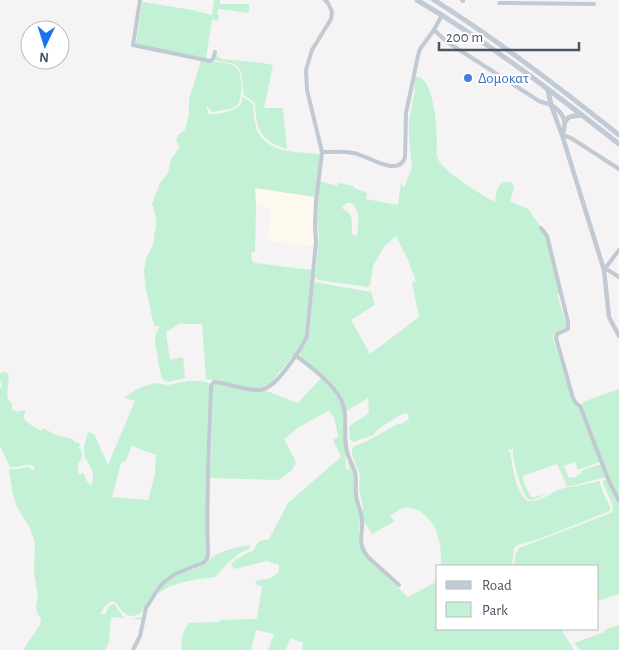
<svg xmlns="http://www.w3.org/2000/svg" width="619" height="650" font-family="'Alegreya Sans',sans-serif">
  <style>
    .commercial { fill: #fdf9ef }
    .green { fill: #c3f1d5; fill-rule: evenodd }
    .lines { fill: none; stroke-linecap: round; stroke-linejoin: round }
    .minor { stroke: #c1cad2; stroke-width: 4 }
    .tertiary { stroke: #c1cad2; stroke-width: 4.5 }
    .secondary { stroke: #c1cbd6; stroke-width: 5 }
    .shop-dot { fill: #3f7fe0; stroke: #fff; stroke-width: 2 }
    .labels { text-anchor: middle; stroke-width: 4; stroke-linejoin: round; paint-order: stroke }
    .shop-label { font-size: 15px; fill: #366cbe; stroke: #fff; text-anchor: start }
  </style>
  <rect width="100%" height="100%" fill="#f5f3f3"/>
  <path class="commercial" d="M255 188 315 197 312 231 314 234V247L268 241 270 208 256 206Z"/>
  <g class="green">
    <path d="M214 0H220V4H249V13L218 9 217 14 219 15 218 21 212 20 206 59 136 44 142 2 192 10 212 15Z"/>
    <path d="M218 55 219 58 222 59 263 63 273 65 264 108H283L287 149C260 141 256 129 255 103L244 95C240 65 245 65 214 60L215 56Z"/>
    <path d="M201 61C211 63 227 60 236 67 243 74 243 98 237 105 232 110 221 110 214 112H212L208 107H206L209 114C216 115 236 111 240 105 241 104 243 98 243 97L253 104C254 113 254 126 259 134 270 154 301 152 320 154L317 190 315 197 255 188 256 206 255 252 251 253 252 261 255 263 312 270 305 336 298 349 270 384 261 388H252L206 379 202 324H179L166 332 170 360 183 357 185 378 169 382 163 380C160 374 155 345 155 338 155 334 157 330 160 326H154L146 289 144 271 146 258 153 245 156 224V217L152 204 160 183 168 173 171 159 180 147 176 141 178 135 185 130 189 114V99Z"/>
    <path d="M415 76C417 77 420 77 422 79 433 86 437 126 437 138 437 144 436 152 437 157 441 171 482 195 495 202 496 191 498 178 513 183L514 188 510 201 528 209 546 234 561 293 557 294 567 328 553 335V339L570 389 578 407 600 462 578 470 575 462 564 466 569 478 572 477 573 478 582 473 581 471 597 465H601L606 477 572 486H563L567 485 557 464 523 476C523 484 528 491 532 498L547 493C542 495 533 502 528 499 523 496 512 459 513 453 513 452 513 450 514 449L508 450 510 452C513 468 515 490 527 501 541 503 552 491 564 488 576 486 588 484 600 481 600 490 608 500 611 510L607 512 539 539 518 545 514 548 512 566H441C441 555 441 542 436 531 431 518 416 503 400 509 397 511 393 514 390 516L395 521 372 534 365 523 363 524 361 511 363 508 359 489 360 475 352 455V450L353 447 369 440 396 425 403 423 409 419 407 413 400 415 378 429 373 435 354 442 350 440 349 426 369 413 368 398 345 412 333 386 320 372 301 359 300 353 309 334 314 283 315 282 371 292 375 305 351 320 370 354 419 317 412 283 416 281 408 260 396 236 384 247 373 266 370 285 368 287 318 280 315 278 319 238 317 219 320 181 337 186 338 183 354 186V188L367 193 366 199 398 205 401 183 404 188 412 167 409 139V121L415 89 414 82ZM346 203H352C361 212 358 223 357 236L353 235C350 229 354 219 349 213 347 211 344 210 342 208Z"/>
    <path d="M5 372 9 375 7 395 8 399 13 405 12 406V409L19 412 22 410 26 412 23 417C27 424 34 426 40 430H42L43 428 56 435 73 439 74 442 79 443 80 446 78 448 81 449 82 454 81 460 78 463V472L80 475 82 473 84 474 86 480 91 485C97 474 89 465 84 455V447L88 432 94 434 108 465 135 401 124 398 139 388 155 383 168 385 188 381H199L206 382 210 384 208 463 206 482V555L205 559 202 562 174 573 156 588 141 613C115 628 121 580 100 614H105L106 613 108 607 113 604 115 605 124 618 132 619 140 617 142 619V620L111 617 109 642 105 650H23L40 625 41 619 37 613 36 605 38 597 34 572 35 543 30 528 17 507 13 495 9 469C16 471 22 467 29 467L33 470 35 469 34 466C26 462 18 469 10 467L0 446V388H2V386L0 380V373ZM132 446 156 455 155 474 148 500 112 497 121 463 126 460Z"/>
    <path d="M321 378C330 387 339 397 343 410L346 468 349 471 348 457 353 470 360 517 359 539 361 548 368 559 408 597 438 581V629H561L574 650H302L303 643 290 638 286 650H268L274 634 256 630 251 650H181C182 641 182 630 189 623L219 622 220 620 257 619 262 586 257 585 255 582 256 581 271 578 279 572V565L267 561 234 569 231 564 236 559 254 550 258 542 269 539 288 503 341 457 333 440 338 437C336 428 336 416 328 411L299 427 284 439 296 462 292 470 278 480 209 478 211 463 213 387 216 384 264 390 298 403Z"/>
    <path d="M619 389V497L608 476 581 407 583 402Z"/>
    <path d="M605 480 608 481 616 500 619 504V594L598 601V566H514L516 553 519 548 611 513 613 510 612 504 603 483V481Z"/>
    <path d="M250 545 249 549 240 553 228 563 215 577C194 580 175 581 157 594 170 573 181 575 202 566 208 563 211 557 217 554 227 550 239 546 250 545Z"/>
    <path d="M619 625V650H580L574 643 605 632 604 630Z"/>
  </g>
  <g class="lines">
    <g class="minor">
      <path d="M140 0 133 45 210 61 213 59 215 52"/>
      <path d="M462 0 463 1"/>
      <path d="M499 3 594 4"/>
      <path d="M434 30 447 42 539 101 551 105"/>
      <path d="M562 135 571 138 619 169"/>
      <path d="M322 152C332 152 343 151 353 153 368 155 397 178 405 158L406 113 418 56 420 49 434 30 442 15"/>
      <path d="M541 228 547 236 568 322V329L557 334 556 338 573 398 576 403 580 406 608 479 619 501"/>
      <path d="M619 250 604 270H608L619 277"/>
      <path d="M295 355C311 367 340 388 344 408 347 422 343 437 347 451 348 458 353 465 355 472 357 480 355 488 356 495 357 504 362 513 362 522 363 537 356 543 369 558L399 585"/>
      <path d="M133 650 140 636 146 608 158 589 163 583 175 574 203 563 207 559 208 554C206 500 209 445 211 391V386L214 382C229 383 245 391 260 390 264 389 268 388 271 385 281 378 304 346 307 335L316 242 315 224 316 202 322 152 307 90 306 70 312 50 331 19 332 12 328 3 325 0"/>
    </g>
    <g class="tertiary">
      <path d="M551 105 562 135 604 270 609 317 619 336"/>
      <path d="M551 105C564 113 568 122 562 135"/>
    </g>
    <g class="secondary">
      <path d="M417 0C488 42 554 93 619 144"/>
      <path d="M434 0C499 41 559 87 619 135"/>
      <path d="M548 90 551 105"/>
      <path d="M565 122C568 115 575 116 582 115"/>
    </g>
  </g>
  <circle class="shop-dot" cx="468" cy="78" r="5"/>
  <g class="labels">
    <g class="shop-label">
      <text x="478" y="83">Δομοκατ</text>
    </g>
  </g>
  <rect x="436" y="565" width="162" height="65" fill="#ffffff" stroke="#b7bbc0"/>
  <rect x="446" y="581" width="25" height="8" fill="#c1cbd6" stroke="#b7bbc0"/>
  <text x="482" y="590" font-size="15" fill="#4a5661">Road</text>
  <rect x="446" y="602" width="25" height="15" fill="#c3f1d5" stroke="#b7bbc0"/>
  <text x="482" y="615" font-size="15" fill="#4a5661">Park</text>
  <g transform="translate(45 45) rotate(184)"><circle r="24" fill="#ffffff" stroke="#b7bbc0"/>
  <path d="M0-4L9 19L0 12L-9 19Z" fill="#1a73e8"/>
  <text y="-8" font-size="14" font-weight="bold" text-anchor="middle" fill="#4a5661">N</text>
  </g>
  <path d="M439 42v8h140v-8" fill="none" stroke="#4a5661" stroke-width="2.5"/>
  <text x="446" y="42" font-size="15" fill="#4a5661" stroke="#ffffff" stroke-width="4" paint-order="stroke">200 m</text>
</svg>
